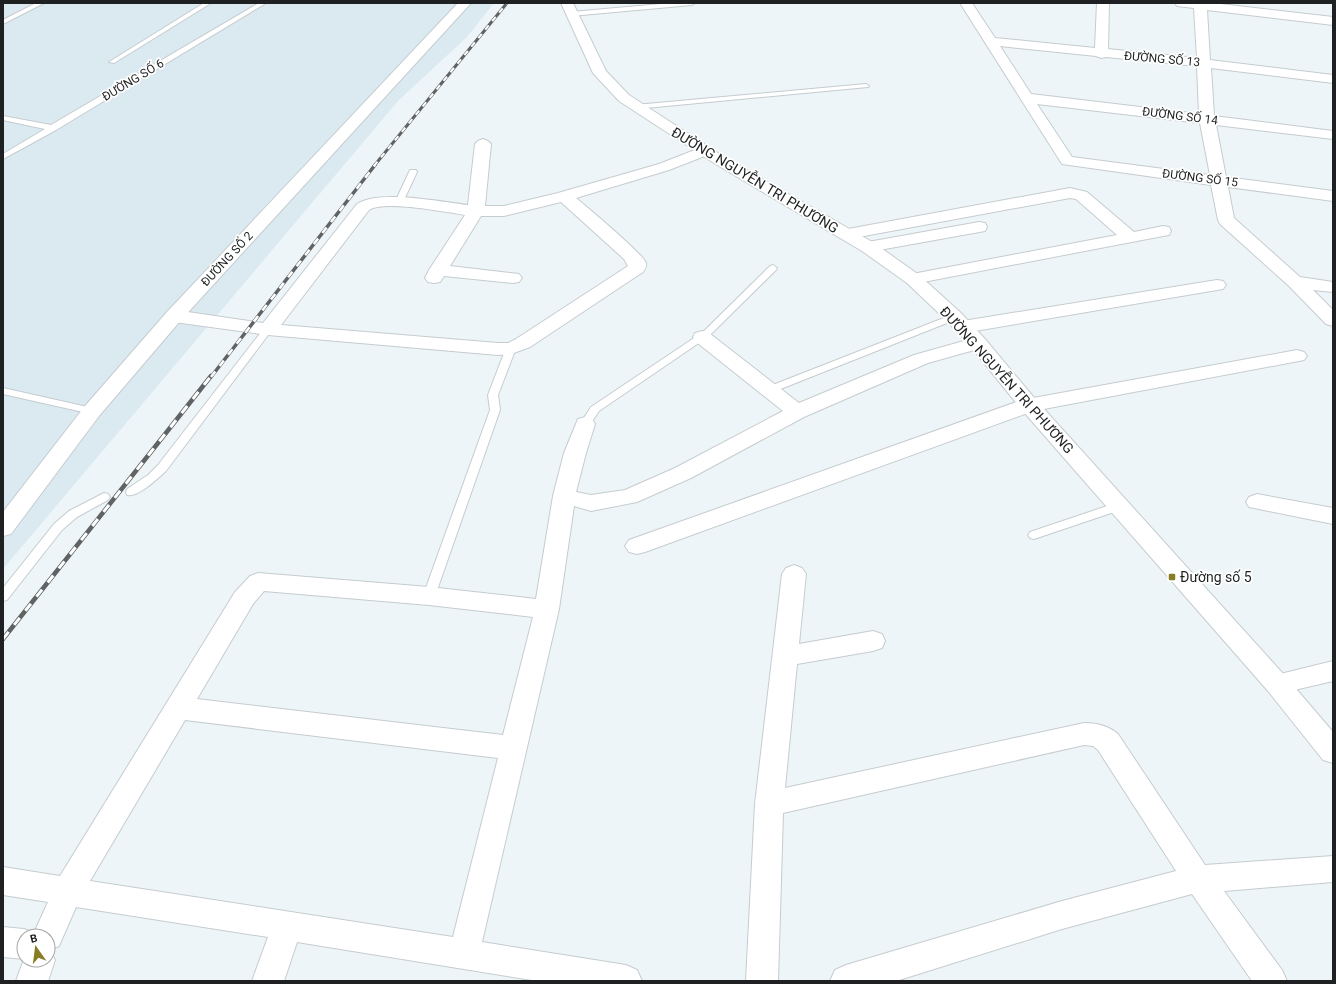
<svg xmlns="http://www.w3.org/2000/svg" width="1336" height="984" font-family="Roboto,sans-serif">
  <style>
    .built { fill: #dbeaf1 }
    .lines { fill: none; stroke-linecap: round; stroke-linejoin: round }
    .lane-casing { stroke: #c5cccf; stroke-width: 2 }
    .street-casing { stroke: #c5cccf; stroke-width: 2 }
    .secondary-casing { stroke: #c5cccf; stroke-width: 2 }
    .lane { fill: #fff; fill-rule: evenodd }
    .street { fill: #fff; fill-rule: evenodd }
    .secondary { fill: #fff; fill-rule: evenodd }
    .rail-far2-casing { stroke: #5f6364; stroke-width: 3 }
    .rail-far1-casing { stroke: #5f6364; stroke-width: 3.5 }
    .rail-casing { stroke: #5f6364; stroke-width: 4.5 }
    .rail-far2 { stroke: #fff; stroke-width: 2; stroke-dasharray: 5.5; stroke-linecap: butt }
    .rail-far1 { stroke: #fff; stroke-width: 2.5; stroke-dasharray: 7; stroke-linecap: butt }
    .rail { stroke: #fff; stroke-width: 3; stroke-dasharray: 9; stroke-linecap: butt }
    .poi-dot { fill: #897d23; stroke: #fff; stroke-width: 1.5 }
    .labels { text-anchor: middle; stroke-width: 3.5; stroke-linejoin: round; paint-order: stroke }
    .far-street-label { font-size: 12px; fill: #1e2021; stroke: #fff }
    .street-label { font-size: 14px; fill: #1e2021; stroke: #fff }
    .poi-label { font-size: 14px; fill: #1e2021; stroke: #fff; text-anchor: start }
  </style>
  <rect width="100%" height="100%" fill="#eef5f8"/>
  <path class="built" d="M3 3H494L467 37 398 101 3 569Z"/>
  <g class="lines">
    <g class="lane-casing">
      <g id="lane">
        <path d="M36 3H44L3 24V20Z"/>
        <path d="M204 3H211L114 63 109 62Z"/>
        <path d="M259 3H266L56 130 3 159V154L45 129 3 120V116L51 125Z"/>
        <path d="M672 3H695L692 5 571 16 568 14 571 12Z"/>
        <path d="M866 84 869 86 868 87 635 109 631 107 635 105Z"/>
        <path d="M410 170H416L417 172 403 202 399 204H396L395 202Z"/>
        <path d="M773 265 777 268 776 270 709 336 599 411 589 426H581L580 424 591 407 703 332 770 266Z"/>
        <path d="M954 314 959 317 957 319 773 392H765L764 390 765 388Z"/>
        <path d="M268 326 271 327 273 329 271 331 166 471C158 478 138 498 127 495L126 492 127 489 148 475 158 465 265 327Z"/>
        <path d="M511 345 516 348 498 395 500 410 435 596 433 599 429 600 425 599 423 596 490 410 488 395 506 348Z"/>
        <path d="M3 388 92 408 97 411 92 414 3 394Z"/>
        <path d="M104 493 108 494 110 497 108 500 77 517 62 530 7 600 3 601V588L54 524 69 511Z"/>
        <path d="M1119 502 1123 503 1125 506 1123 509 1034 539 1030 538 1028 535 1030 532Z"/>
      </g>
    </g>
    <g class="street-casing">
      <g id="street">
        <path d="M960 3H972L995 38 1095 48 1097 3H1109L1108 49 1197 58 1194 8 1177 6 1175 3H1212L1333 17V25L1207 10 1210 60 1333 75V83L1211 68 1214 116 1333 131V139L1216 125 1226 177 1333 191V201L1228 187 1234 218 1300 277 1333 282V292L1313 290 1333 310V326L1326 324 1289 286 1220 224 1218 220 1211 185 1062 164ZM1000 46 1096 56 1101 58 1106 57 1197 66 1199 114 1031 94ZM1037 104 1200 123 1210 175 1072 157Z"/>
        <path d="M483 139 488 141 491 144 485 206H504L558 193 659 164 705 146 710 148 713 151 710 154 669 170 576 198C587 207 643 254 646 263 647 266 645 269 643 272L530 347 511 354 498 355 268 335 174 322 167 320 165 316 167 312 174 310 263 323 357 204C380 189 441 202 468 205L475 144 478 141ZM561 202 624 259 628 266 516 339 508 343H498L281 325 369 210C384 200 445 212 465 215L429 270 425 278 428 282 434 283 440 282 444 276 513 283 519 282 522 278 519 274 450 266 481 216H504Z"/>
        <path d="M1070 188 1087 192 1134 232 1163 226 1169 227 1171 231 1169 235 1163 236 913 284 907 283 904 279 907 275 1117 235 1076 199 1070 198 848 239 842 238 840 234 842 230 848 229Z"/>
        <path d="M979 222 985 223 987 227 985 231 868 252 862 251 859 247 862 243 868 242Z"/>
        <path d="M1217 280 1223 281 1226 285 1223 289 963 333 956 331 954 327 956 323 963 321Z"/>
        <path d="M702 331 709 333 799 403 914 355 978 337 985 339 988 343 985 347 928 363 804 417 691 478 637 502 591 511 574 506 559 609 482 942 626 965 637 970 642 981H538L297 942 284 981H252L268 937 76 907 59 946 50 950 55 960 48 981H16L24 959 3 957V927L24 929 34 933 48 902 3 895V867L60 876 235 592 250 576 258 573 429 587 536 599 553 496 564 453 578 419 585 417 592 419 595 424 586 453 576 492 591 495 625 490 675 468 783 411 695 341 693 337 695 333ZM264 591 429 605 533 617 503 735 197 699 253 604ZM185 720 498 758 453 937 90 881ZM24 936H48V960H24Z"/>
        <path d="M1297 350 1304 352 1307 356 1304 360 1033 411 645 552 637 554 629 552 625 546 629 540 1022 400Z"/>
        <path d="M1257 494 1333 508V524L1249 507 1246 502 1249 497Z"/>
        <path d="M794 565 802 568 806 574 799 644 873 631 882 634 885 641 882 648 873 651 797 664 785 788 1084 723C1096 723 1109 726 1118 734L1205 865 1333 856V882L1224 891 1282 970 1287 981H1252L1192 894 1062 929 896 981H830L835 970 846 965 1062 901 1176 871 1098 750 1093 746 1084 745 783 813 778 981H746L755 804 782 574 786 568Z"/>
        <path d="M1333 661V681L1277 694 1268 691 1264 684 1268 677Z"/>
      </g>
    </g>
    <g class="secondary-casing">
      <g id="secondary">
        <path d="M458 3H471L181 320 99 416 11 534 3 536V512L85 406 167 312Z"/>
        <path d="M561 3H573L606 71 629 95 724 157 874 243 919 275 961 313 985 339 1036 400 1286 677 1333 732V763L1323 760 1268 691 1022 410 971 347 947 321 907 283 862 251 714 163 619 101 593 73Z"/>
      </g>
    </g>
    <use href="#lane" class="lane"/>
    <use href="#street" class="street"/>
    <use href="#secondary" class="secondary"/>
    <g class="rail-far2-casing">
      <path id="rail-far2" d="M374 166 507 3"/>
    </g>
    <g class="rail-far1-casing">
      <path id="rail-far1" d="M211 377 375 165"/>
    </g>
    <g class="rail-casing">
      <path id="rail" d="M3 639 211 376"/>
    </g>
    <use href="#rail-far2" class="rail-far2"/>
    <use href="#rail-far1" class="rail-far1"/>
    <use href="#rail" class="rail"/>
  </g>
  <rect class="poi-dot" x="1168" y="573" width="8" height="8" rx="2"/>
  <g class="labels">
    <g class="far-street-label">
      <text transform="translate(1162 59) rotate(5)" y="4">ĐƯỜNG SỐ 13</text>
      <text transform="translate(133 80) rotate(-31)" y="4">ĐƯỜNG SỐ 6</text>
      <text transform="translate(1180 116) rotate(7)" y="4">ĐƯỜNG SỐ 14</text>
      <text transform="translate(1200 178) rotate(7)" y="4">ĐƯỜNG SỐ 15</text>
      <text transform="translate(227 259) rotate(-47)" y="4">ĐƯỜNG SỐ 2</text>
    </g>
    <g class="street-label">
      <text transform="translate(755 180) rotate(31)" y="5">ĐƯỜNG NGUYỄN TRI PHƯƠNG</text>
      <text transform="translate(1007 380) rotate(48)" y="5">ĐƯỜNG NGUYỄN TRI PHƯƠNG</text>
    </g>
    <g class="poi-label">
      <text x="1180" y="582">Đường số 5</text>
    </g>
  </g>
  <rect width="1336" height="984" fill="none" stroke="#1e2021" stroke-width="8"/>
  <g transform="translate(36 948) rotate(346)"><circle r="19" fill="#ffffff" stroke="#a5a6a6"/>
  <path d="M0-3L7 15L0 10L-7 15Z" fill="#897d23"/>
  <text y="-6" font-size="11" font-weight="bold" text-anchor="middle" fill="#1e2021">B</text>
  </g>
</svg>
